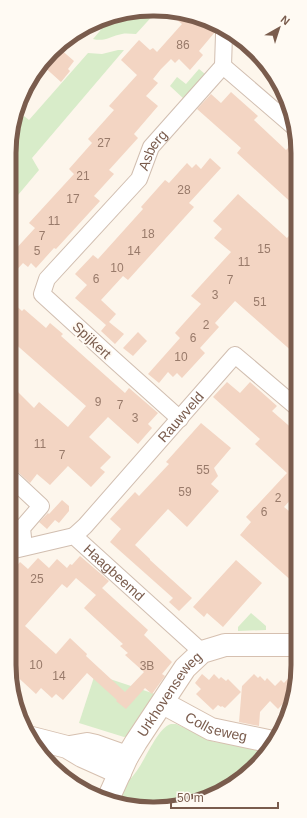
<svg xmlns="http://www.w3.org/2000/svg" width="307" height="818" font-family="Arial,sans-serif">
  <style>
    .green { fill: #d8ecc9 }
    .building { fill: #f3d5c3; fill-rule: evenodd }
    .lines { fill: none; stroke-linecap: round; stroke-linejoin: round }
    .street-casing { stroke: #d1beb0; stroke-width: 18 }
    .secondary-casing { stroke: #d6c0b0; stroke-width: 24 }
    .street { stroke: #fff; stroke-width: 16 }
    .secondary { stroke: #fff; stroke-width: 22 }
    .labels { text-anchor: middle; stroke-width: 4; stroke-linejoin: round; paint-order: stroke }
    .number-label { font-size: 12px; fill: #987a6a }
    .street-label { font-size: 14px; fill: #7a5c4d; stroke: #fffaf3 }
    .rim { fill: none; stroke: #7a5c4d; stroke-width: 5 }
  </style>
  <rect width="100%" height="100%" fill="#fdf6ec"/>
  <g class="green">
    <path d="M135 10 156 12 136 34C131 34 126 33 122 34 111 36 105 42 93 39L111 18Z"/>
    <path d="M118 50H124L32 158 39 170 13 201 14 127 24 116 29 120 88 53 102 54Z"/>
    <path d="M199 69 205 74 184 99 170 86 177 77 186 84Z"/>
    <path d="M251 613 266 626V630L238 631V627Z"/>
    <path d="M95 674 155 694 130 736 124 737 79 723Z"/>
    <path d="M171 724H176L214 742 236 744 269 750 268 752 234 785 182 806 134 808 116 801C119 796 122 790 125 785 130 779 136 773 140 766 147 755 159 727 171 724Z"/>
  </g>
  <g class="building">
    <path d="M183 13 191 14 218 26 215 32 199 51 203 55 190 70 179 59 175 63 171 59 161 69 153 79 158 83 146 96 158 106 134 134 138 138 109 170 114 174 94 196 100 201 56 249 54 248 36 268 31 263 28 267 23 263 13 274V252L35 228 29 223 74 174 69 169 92 143 88 139 114 110 109 106 137 75 121 60 139 40 150 50 153 48 157 52 182 24 177 20Z"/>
    <path d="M59 48 74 61 68 69 70 71 61 82 41 64Z"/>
    <path d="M231 92 258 116 254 120 286 150 289 147 297 154 296 207 237 153 241 148 197 109 211 94 221 103Z"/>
    <path d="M210 158 221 168 189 203 194 207 128 280 123 276 101 300 116 314 109 322 124 334 115 344 101 331 106 325 75 298 87 285 75 274 93 255 98 259 143 209 141 207 165 180 169 183 187 163 192 168 196 164 201 169Z"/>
    <path d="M238 194 287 238 296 228 295 354 235 301 215 323 219 327 200 348 205 353 182 378 177 373 173 377 168 372 159 383 148 374 180 338 175 333 201 304 191 296 231 252 214 238 222 229 213 221Z"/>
    <path d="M12 302 22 311 24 309 46 328 50 323 63 334 61 336 125 393 129 388 158 413 148 424 152 428 138 444 108 417 89 437 111 457 100 468 105 472 91 487 68 466 50 485 37 474 30 483 17 471 14 469H11L12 386 34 408 39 402 68 427 86 406 12 341Z"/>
    <path d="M138 332 147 341 133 356 123 348Z"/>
    <path d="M227 382 240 393 250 382 277 406 272 411 295 431 294 496 284 507 294 515V583L240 535 251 522 246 517 287 473 255 444 260 439 213 397Z"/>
    <path d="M201 423 231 448 214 468 218 476 211 484 219 491 187 527 168 509 135 545 150 559V560L192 598 179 611 169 602 173 598 110 542 121 529 110 519 135 492 139 496 169 464 166 462Z"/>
    <path d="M62 500 69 506V511L59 523 55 520 47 529 39 522 48 513 49 514Z"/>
    <path d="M80 556 109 581 102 588 148 630 144 635 172 662 162 674 165 676 152 694 145 688 126 709 116 701 117 700 87 673 63 700 56 694 52 698 41 688 36 694 10 670 9 665 10 574 20 562 28 569 38 558 49 568 57 559 67 568 70 564 72 565ZM76 578 96 595 84 608 123 644 120 646 128 653 125 655 144 672 125 692 86 656 87 654 70 638 56 654 25 626 62 584 67 588Z"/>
    <path d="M236 560 262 583 223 627 207 613 204 617 193 607Z"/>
    <path d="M293 673V693L278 709 270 701 260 712 259 726 239 722 242 686 254 674 258 678 260 676 265 681 267 678 275 686 281 680 284 683Z"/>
    <path d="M202 674 209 680 214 674 219 679 221 677 226 681 228 679 241 692 225 708 222 706 221 707 218 705 213 710 196 694 201 689 195 683Z"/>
  </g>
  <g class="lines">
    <g class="street-casing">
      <g id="street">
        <path d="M223 66 295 128"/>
        <path d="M223 66 224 34 227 30"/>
        <path id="s1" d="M180 419 112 358 42 294 47 279 139 179 151 147 223 66"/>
        <path d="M11 478 41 506 22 528 24 547"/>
        <path id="s2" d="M74 536 85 526 235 355 295 406"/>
        <path id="s3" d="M10 551 74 536 202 652"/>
      </g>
    </g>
    <g class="secondary-casing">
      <g id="secondary">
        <path id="s4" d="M163 703 211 729 273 742"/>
        <path d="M32 738 67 747 82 756 120 773"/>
        <path d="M70 747 87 744 96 746 127 757"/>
        <path id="s5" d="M108 799 127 757 136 742 185 668 202 652 225 645H293"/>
      </g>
    </g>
    <use href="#street" class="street"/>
    <use href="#secondary" class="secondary"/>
  </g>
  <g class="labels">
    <g class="number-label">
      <text x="183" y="49">86</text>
      <text x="104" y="147">27</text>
      <text x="83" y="180">21</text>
      <text x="184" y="194">28</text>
      <text x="73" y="203">17</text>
      <text x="54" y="225">11</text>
      <text x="148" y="238">18</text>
      <text x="42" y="240">7</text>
      <text x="264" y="253">15</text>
      <text x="37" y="255">5</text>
      <text x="134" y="255">14</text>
      <text x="244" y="266">11</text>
      <text x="117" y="272">10</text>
      <text x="96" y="283">6</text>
      <text x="230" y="284">7</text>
      <text x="215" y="299">3</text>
      <text x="260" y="306">51</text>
      <text x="206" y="329">2</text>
      <text x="193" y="342">6</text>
      <text x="181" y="361">10</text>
      <text x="98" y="406">9</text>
      <text x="120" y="409">7</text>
      <text x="135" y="422">3</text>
      <text x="40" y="448">11</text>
      <text x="62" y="459">7</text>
      <text x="203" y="474">55</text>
      <text x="185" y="496">59</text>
      <text x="278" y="502">2</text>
      <text x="264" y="516">6</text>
      <text x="37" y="583">25</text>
      <text x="36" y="669">10</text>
      <text x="147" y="670">3B</text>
      <text x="59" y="680">14</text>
    </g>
    <g class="street-label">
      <text dy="5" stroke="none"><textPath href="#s1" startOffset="370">Asberg</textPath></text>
      <text transform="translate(92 340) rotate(43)" y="5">Spijkert</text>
      <text dy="5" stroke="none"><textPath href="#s2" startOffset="160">Rauwveld</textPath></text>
      <text dy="5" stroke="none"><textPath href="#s3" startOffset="120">Haagbeemd</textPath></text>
      <text dy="5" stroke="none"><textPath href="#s5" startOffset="122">Urkhovenseweg</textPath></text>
      <text dy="5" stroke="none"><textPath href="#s4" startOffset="59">Collseweg</textPath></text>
    </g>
  </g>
  <path d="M0 0H307V818H0ZM153 16H154A137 137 0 0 1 291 153V665A137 137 0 0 1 154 802H153A137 137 0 0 1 16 665V153A137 137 0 0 1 153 16Z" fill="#fffaf3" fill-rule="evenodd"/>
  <path class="rim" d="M153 16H154A137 137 0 0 1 291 153V665A137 137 0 0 1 154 802H153A137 137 0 0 1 16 665V153A137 137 0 0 1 153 16Z"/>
  <g transform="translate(279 28) rotate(39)" stroke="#fffaf3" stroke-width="3" paint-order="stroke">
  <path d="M0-3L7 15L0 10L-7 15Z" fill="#7a5c4d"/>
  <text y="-6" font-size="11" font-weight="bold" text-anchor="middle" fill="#7a5c4d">N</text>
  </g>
  <path d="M171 802v6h107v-6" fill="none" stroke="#7a5c4d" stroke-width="2"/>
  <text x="177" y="802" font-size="12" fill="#7a5c4d" stroke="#fffaf3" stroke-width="3" paint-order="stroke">50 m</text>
</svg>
